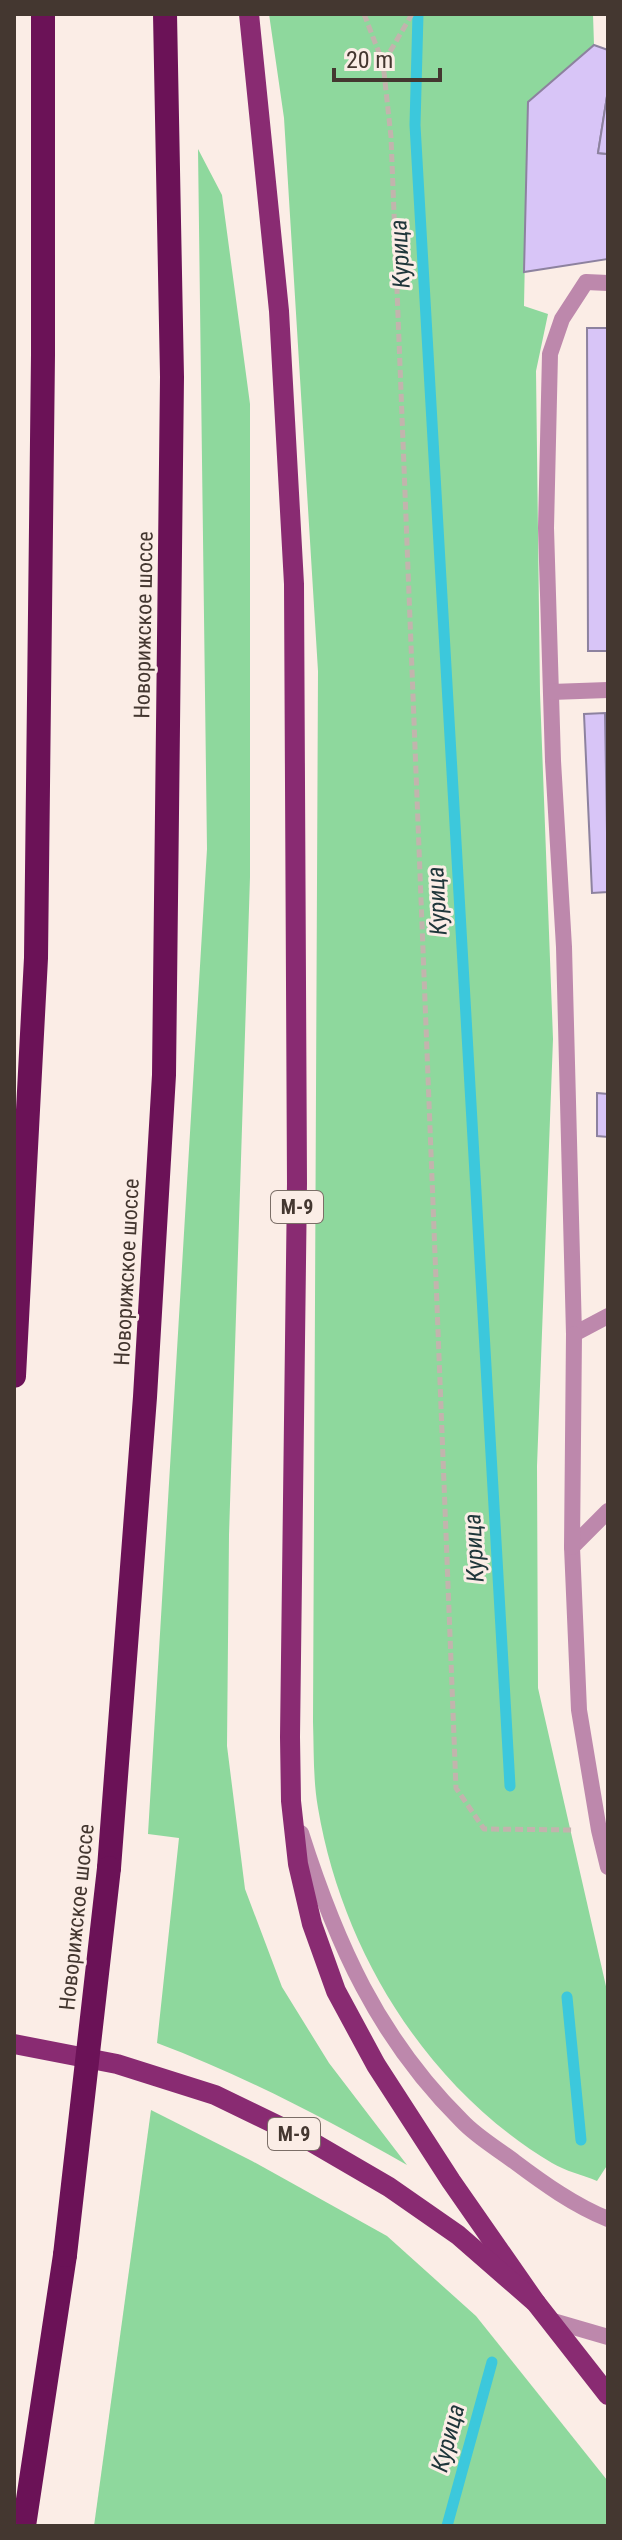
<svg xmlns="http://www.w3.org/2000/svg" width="622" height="2540" font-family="'Roboto Condensed',sans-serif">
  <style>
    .green { fill: #8ed89d }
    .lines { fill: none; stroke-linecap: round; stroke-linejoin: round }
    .stream { stroke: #3cc8dc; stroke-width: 11 }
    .building { fill: #d8c5f7; stroke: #8d829f; stroke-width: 2 }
    .path { stroke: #c2b4ad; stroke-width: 5; stroke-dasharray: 8 4; stroke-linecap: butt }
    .lane { stroke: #bd88ac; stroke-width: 16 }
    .street { stroke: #bd88ac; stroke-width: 16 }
    .primary { stroke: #892b72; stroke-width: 20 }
    .highway { stroke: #6b1257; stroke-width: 24 }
    .highway-bridge { stroke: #6b1257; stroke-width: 24 }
    .labels { text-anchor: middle; stroke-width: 6; stroke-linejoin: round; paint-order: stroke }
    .shield { fill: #fbede6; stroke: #7b6e67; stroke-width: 2 }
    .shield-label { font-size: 20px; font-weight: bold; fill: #443730 }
    .street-label { font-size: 22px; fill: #443730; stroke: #fbede6 }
    .water-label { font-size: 24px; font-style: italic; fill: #20373b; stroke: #fbede6 }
  </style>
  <rect width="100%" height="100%" fill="#fbede6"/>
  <g class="green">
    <path d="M269 14H593L594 45 528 102 524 306 548 314 536 371 540 693 553 1039 537 1466 538 1688 608 1995V2164L597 2181C583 2175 565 2171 552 2163 426 2088 342 1950 318 1808 313 1780 314 1750 313 1722L318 671 284 118Z"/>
    <path d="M198 149 222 195 250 404V877L229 1535 227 1746 245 1889 282 1987 329 2063 407 2165C326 2119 245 2076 157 2043L179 1838 148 1834 207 849Z"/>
    <path d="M151 2110 252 2161 387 2236 476 2316 607 2480 608 2526H94Z"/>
  </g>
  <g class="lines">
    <g class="stream">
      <path d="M418 14 415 125 510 1786"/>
      <path d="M567 1997 581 2140"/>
      <path d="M447 2526 492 2362"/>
    </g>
  </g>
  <g class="building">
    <path d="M594 45 608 50V90L598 153 608 154V259L524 272 528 102Z"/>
    <path d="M608 90V154L598 153Z"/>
    <path d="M587 328H608V651H588Z"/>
    <path d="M605 713 608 892 592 893 584 714Z"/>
    <path d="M597 1093 608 1094V1137L597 1136Z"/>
  </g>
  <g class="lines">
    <g class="path">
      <path d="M364 14 383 63 391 137 456 1788 484 1829 574 1830"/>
      <path d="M384 62 412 14"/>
    </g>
    <g class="lane">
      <path d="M608 283 586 282 562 319 550 354 546 528 553 761 564 947 574 1334 608 1316"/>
      <path d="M551 692 608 690"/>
      <path d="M608 1511 572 1547 579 1710 599 1830 608 1867"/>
      <path d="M572 1547 574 1334"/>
    </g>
    <g class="street">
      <path d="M301 1833C336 1943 378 2038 462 2121 477 2137 498 2149 515 2162 543 2183 575 2206 608 2219"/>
      <path d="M553 2321 608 2337"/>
    </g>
    <g class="primary">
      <path d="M249 14 279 311 294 584 297 1183 290 1737 291 1801 298 1864 312 1924 336 1991 376 2065 451 2181 536 2303"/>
      <path d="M14 2044 117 2064 215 2095 310 2141 389 2187 458 2235 536 2303 608 2395"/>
    </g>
    <g class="highway">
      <path d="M14 1376 36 958 43 355V14"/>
      <path d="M109 1868 145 1397 164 1075 172 377 165 14"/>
      <path d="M24 2526 65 2255"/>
    </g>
    <path class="highway-bridge" d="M65 2255 109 1868"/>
  </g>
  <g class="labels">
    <g class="shield">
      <rect x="271" y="1191" width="52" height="32" rx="6"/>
      <rect x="268" y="2118" width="52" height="32" rx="6"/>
    </g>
    <g class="shield-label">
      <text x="297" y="1214">М-9</text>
      <text x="294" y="2141">М-9</text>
    </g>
    <g class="street-label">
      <text transform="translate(143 625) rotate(-89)" y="8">Новорижское шоссе</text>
      <text transform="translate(126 1272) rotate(-87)" y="8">Новорижское шоссе</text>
      <text transform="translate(76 1917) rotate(-84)" y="8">Новорижское шоссе</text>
    </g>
    <g class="water-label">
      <text transform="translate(400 254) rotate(-93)" y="8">Курица</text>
      <text transform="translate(437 901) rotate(-93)" y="8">Курица</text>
      <text transform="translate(474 1548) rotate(-93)" y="8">Курица</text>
      <text transform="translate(448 2438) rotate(-75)" y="8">Курица</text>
    </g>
  </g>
  <rect width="622" height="2540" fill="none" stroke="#443730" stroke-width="32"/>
  <path d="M334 68v12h106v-12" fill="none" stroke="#443730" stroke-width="4"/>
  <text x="346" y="68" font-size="24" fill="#443730" stroke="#fbede6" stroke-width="6" paint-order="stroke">20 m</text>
</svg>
